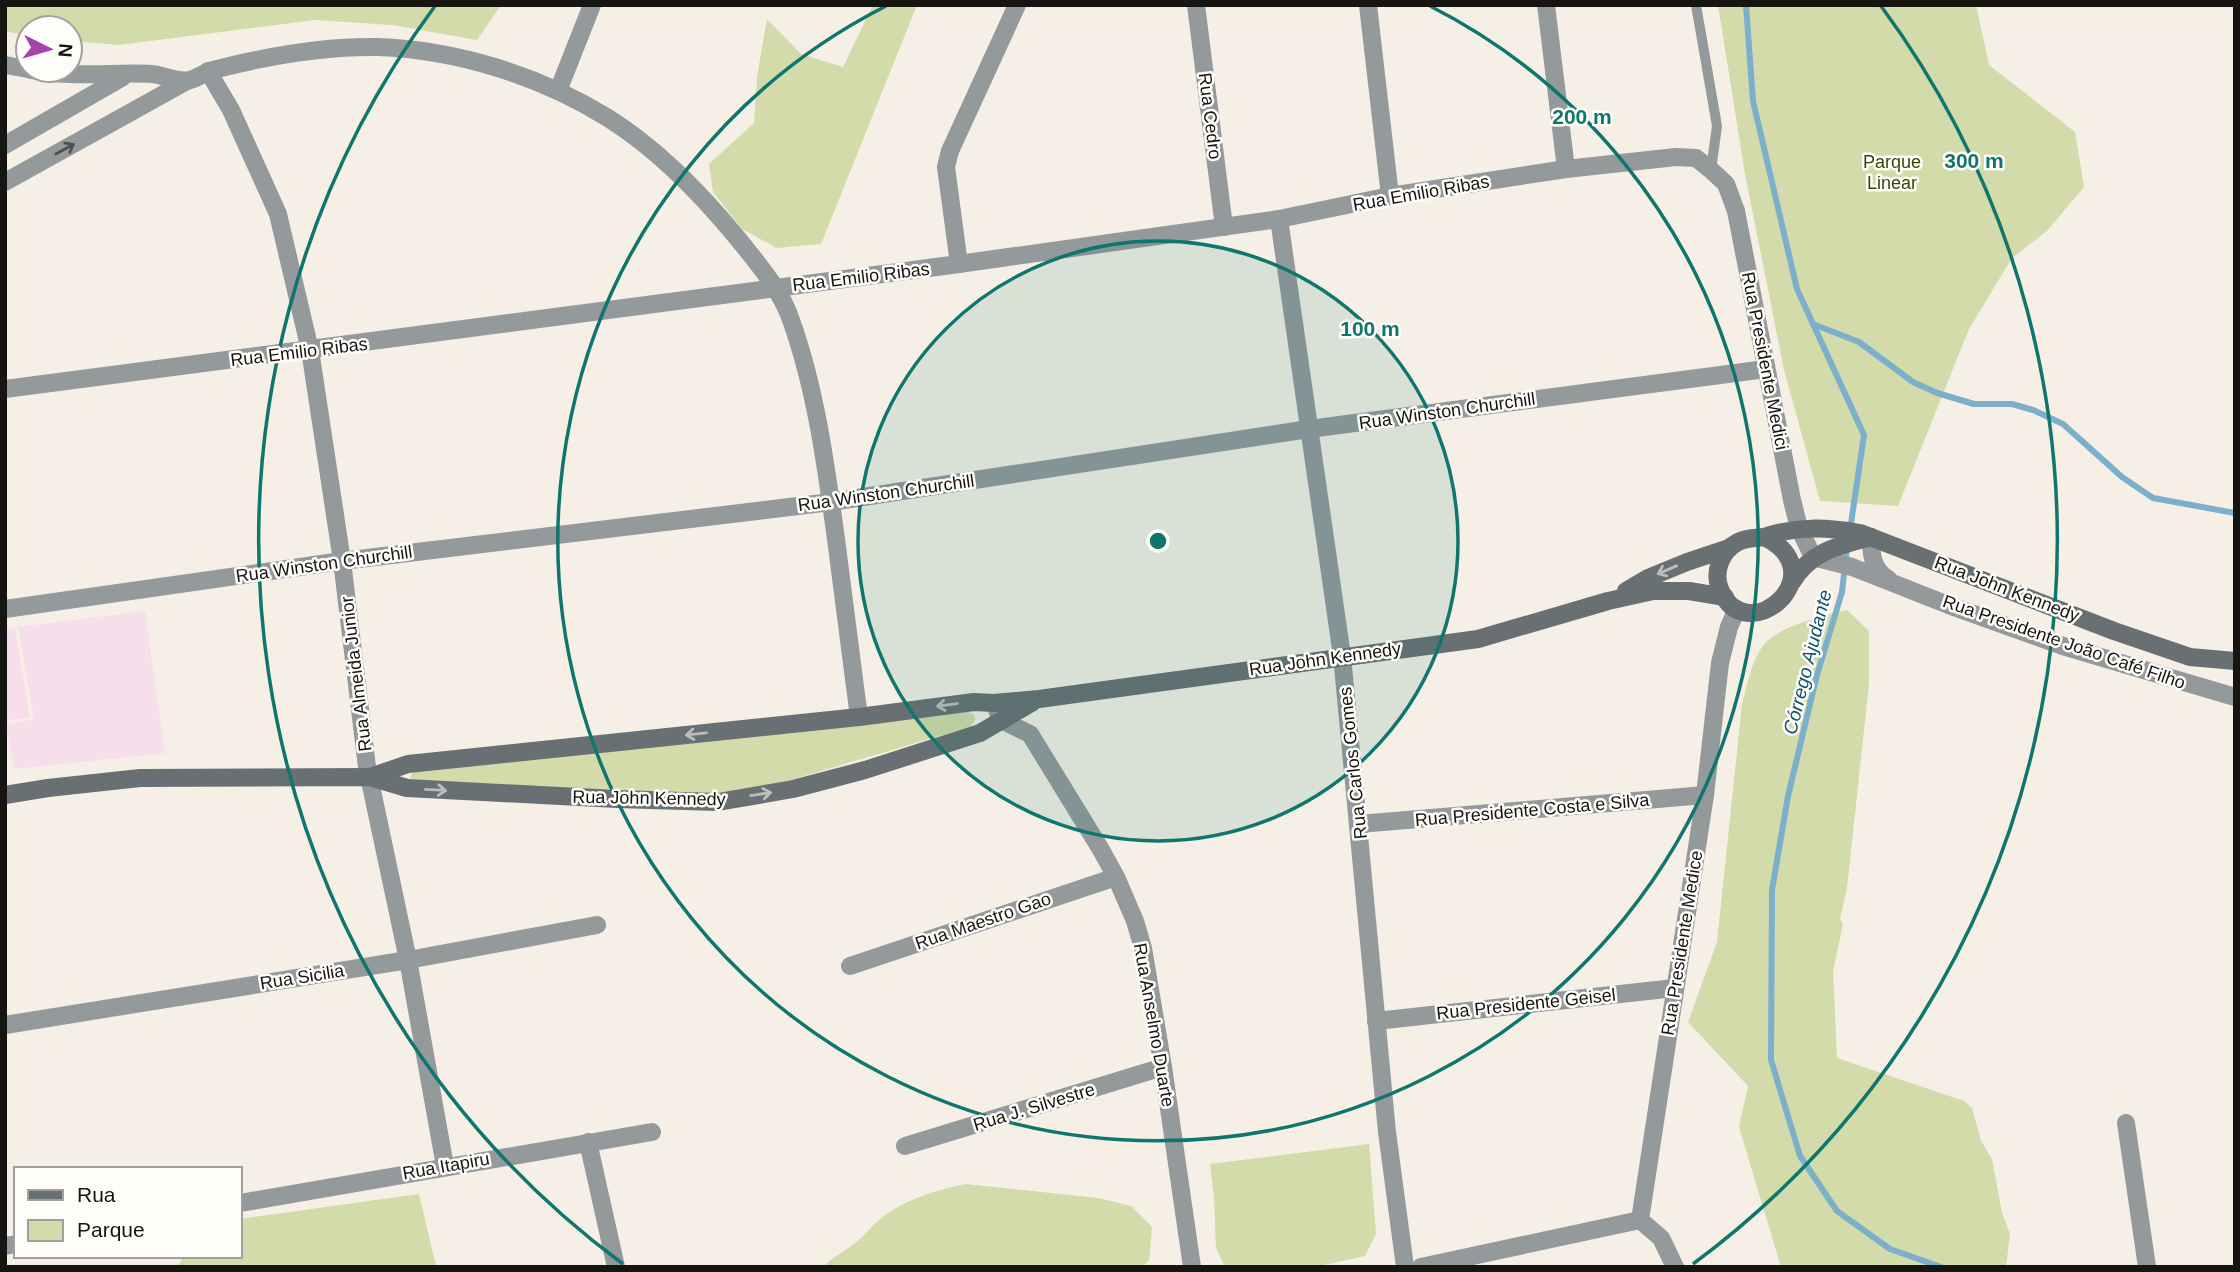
<svg xmlns="http://www.w3.org/2000/svg" width="2240" height="1272" font-family="Arial,sans-serif">
  <style>
    .education { fill: #f6deea }
    .green { fill: #d2dba9 }
    .lines { fill: none; stroke-linecap: round; stroke-linejoin: round }
    .stream { stroke: #7bafca; stroke-width: 6 }
    .lane { stroke: #94999c; stroke-width: 10 }
    .street { stroke: #94999c; stroke-width: 18 }
    .secondary { stroke: #697073; stroke-width: 18 }
    .oneway { stroke: #4f5050 }
    .oneway2 { stroke: #bcbebd }
    .ring { fill: none; stroke: #0f766e; stroke-width: 3.5 }
    .labels { text-anchor: middle; stroke-width: 5; stroke-linejoin: round; paint-order: stroke }
    .street-label { font-size: 18px; fill: #171512; stroke: #fffdf9 }
    .park-label { font-size: 18px; fill: #3d4307; stroke: #fffdf9 }
    .water-label { font-size: 19px; font-style: italic; fill: #0d526e; stroke: #fffdf9 }
    .centre { fill: #0f766e; stroke: #fffdf9; stroke-width: 3.5 }
    .ring-label { font-size: 21px; text-anchor: middle; font-weight: bold; fill: #0f766e; stroke: #fffdf9; stroke-width: 5; stroke-linejoin: round; paint-order: stroke }
  </style>
  <rect width="100%" height="100%" fill="#f5efe5"/>
  <g class="education">
    <path d="M145 611 165 753 14 769 6 725 34 719 18 627Z"/>
    <path d="M15 628 30 718 5 720V629Z"/>
  </g>
  <g class="green">
    <path d="M5 5H501L477 40 392 25 315 20 119 45 70 41V28H28V36L5 31Z"/>
    <path d="M873 5H917L821 244 777 248 742 229 713 192 709 164 754 123 757 77 767 19 801 54 843 67Z"/>
    <path d="M1718 5H1976L1989 65 2075 132 2084 187 2047 231 2012 258 1969 329 1898 506 1820 501 1784 370 1745 174Z"/>
    <path d="M1847 610 1869 631V684L1847 888 1840 919 1843 924 1833 971 1837 1058 1964 1101 1972 1108 1981 1141 1992 1159 2002 1213 2010 1234 2006 1267H1781L1739 1127 1748 1086 1688 1022 1717 942 1742 704C1747 685 1751 663 1762 647 1775 627 1825 615 1847 610Z"/>
    <path d="M968 712 974 715 975 720 970 727 787 781 715 794 411 781 410 777 413 771Z"/>
    <path d="M1369 1144 1376 1234 1365 1256 1315 1267H1225L1216 1248 1214 1198 1210 1164Z"/>
    <path d="M965 1184 1098 1198 1131 1206 1152 1227 1149 1260 1142 1267H823C834 1256 847 1250 859 1240 867 1233 874 1223 883 1217 908 1198 935 1191 965 1184Z"/>
    <path d="M419 1194 436 1266 438 1267H177L184 1256H240V1219Z"/>
  </g>
  <g class="lines">
    <g class="stream">
      <path d="M1746 5 1753 101 1797 289 1864 435 1850 530"/>
      <path d="M1813 324 1859 342 1913 382 1937 393 1974 404H2012L2033 410 2063 424 2122 477 2153 498 2235 513"/>
      <path d="M1847 548 1842 592 1817 675 1788 796 1772 890 1771 1060 1800 1156 1837 1211 1890 1249 1941 1267"/>
    </g>
    <path class="lane" d="M1696 5 1717 126 1711 170"/>
    <g class="street">
      <path d="M1196 5 1224 227"/>
      <path d="M1368 5 1390 196"/>
      <path d="M1546 5 1566 169"/>
      <path d="M5 65 28 69"/>
      <path d="M31 70C71 78 112 72 152 74 164 75 178 83 190 80 198 78 205 72 213 70 267 56 322 46 378 47 458 50 540 76 608 118 656 148 703 196 739 240 758 264 781 290 791 320 816 390 826 466 836 539 844 599 851 658 859 717"/>
      <path d="M208 71 231 110 278 214 310 350 342 561 367 767 408 960 445 1166"/>
      <path d="M558 91 592 5"/>
      <path d="M5 145 123 77"/>
      <path d="M5 182 187 81"/>
      <path d="M1279 219 1342 656 1387 1132 1405 1267"/>
      <path d="M959 264 946 167 950 151 1017 5"/>
      <path d="M5 389 959 264 1279 219 1390 196 1566 169 1676 157 1696 158 1711 170 1726 184 1736 211 1792 500 1799 528 1813 557 1852 567 1951 606 2063 646 2235 697"/>
      <path d="M1871 537C1871 554 1872 569 1888 579"/>
      <path d="M5 609 342 561 831 502 1309 429 1766 369"/>
      <path d="M997 710 1001 720 1030 734 1100 848 1116 877 1135 921 1143 948 1163 1067 1192 1267"/>
      <path d="M1359 824 1705 795"/>
      <path d="M850 966 1116 877"/>
      <path d="M1376 1021 1675 988"/>
      <path d="M5 1025 408 960 597 925"/>
      <path d="M2126 1123 2147 1267"/>
      <path d="M588 1142 616 1267"/>
      <path d="M905 1146 1163 1067"/>
      <path d="M240 1203 652 1132"/>
      <path d="M5 1246 16 1244"/>
      <path d="M1421 1267 1640 1220"/>
      <path d="M1675 1267 1661 1238 1640 1220 1705 795 1720 663 1729 627 1737 609"/>
    </g>
    <g class="secondary">
      <path d="M1764 537C1797 526 1826 527 1860 533L2114 631 2190 657 2235 661"/>
      <path d="M1764 537C1838 573 1746 653 1720 589 1713 572 1721 551 1738 542 1746 538 1755 538 1764 537Z"/>
      <path d="M1792 582C1811 551 1838 546 1871 537"/>
      <path d="M1626 591 1648 578 1687 562 1729 548"/>
      <path d="M370 777 408 764 859 717 974 702 994 703 1039 699 1478 639 1608 601 1653 591H1689L1725 597"/>
      <path d="M5 795 48 788 140 778 370 777 407 788 617 799 718 802 793 789 865 770 980 733 1033 702"/>
    </g>
  </g>
  <defs><path id="oneway-shaft" d="M-6 0H5M1.5-3L5.5 0L1.5 3" fill="none" stroke-width="1.6" stroke-linecap="round" stroke-linejoin="round" transform="scale(1.75)"/></defs>
  <use class="oneway" href="#oneway-shaft" transform="translate(65 149) rotate(-29)"/>
  <g class="oneway2">
    <use href="#oneway-shaft" transform="translate(1667 570) rotate(157)"/>
    <use href="#oneway-shaft" transform="translate(947 705) rotate(172)"/>
    <use href="#oneway-shaft" transform="translate(696 734) rotate(174)"/>
    <use href="#oneway-shaft" transform="translate(436 790) rotate(3)"/>
    <use href="#oneway-shaft" transform="translate(761 794) rotate(-9)"/>
  </g>
  <circle cx="1158" cy="541" r="300" fill="#0f766e" fill-opacity=".12"/>
  <g class="ring">
    <circle cx="1158" cy="541" r="300"/>
    <path d="M1430 6A600 600 0 1 1 886 6"/>
    <path d="M623 1264A900 900 0 0 1 435 6M1881 6A900 900 0 0 1 1693 1264"/>
  </g>
  <g class="labels">
    <g class="street-label">
      <text transform="translate(1210 116) rotate(83)" y="6">Rua Cedro</text>
      <text transform="translate(1421 193) rotate(-10)" y="6">Rua Emilio Ribas</text>
      <text transform="translate(861 277) rotate(-7)" y="6">Rua Emilio Ribas</text>
      <text transform="translate(299 352) rotate(-7)" y="6">Rua Emilio Ribas</text>
      <text transform="translate(1765 361) rotate(79)" y="6">Rua Presidente Medici</text>
      <text transform="translate(1447 411) rotate(-8)" y="6">Rua Winston Churchill</text>
      <text transform="translate(886 493) rotate(-8)" y="6">Rua Winston Churchill</text>
      <text transform="translate(324 564) rotate(-8)" y="6">Rua Winston Churchill</text>
      <text transform="translate(2007 589) rotate(21)" y="6">Rua John Kennedy</text>
      <text transform="translate(2064 642) rotate(19)" y="6">Rua Presidente João Café Filho</text>
      <text transform="translate(1325 659) rotate(-8)" y="6">Rua John Kennedy</text>
      <text transform="translate(356 674) rotate(-97)" y="6">Rua Almeida Junior</text>
      <text transform="translate(1353 763) rotate(-96)" y="6">Rua Carlos Gomes</text>
      <text transform="translate(649 798) rotate(1)" y="6">Rua John Kennedy</text>
      <text transform="translate(1532 810) rotate(-5)" y="6">Rua Presidente Costa e Silva</text>
      <text transform="translate(983 921) rotate(-19)" y="6">Rua Maestro Gao</text>
      <text transform="translate(1682 943) rotate(-81)" y="6">Rua Presidente Medice</text>
      <text transform="translate(302 977) rotate(-9)" y="6">Rua Sicilia</text>
      <text transform="translate(1526 1004) rotate(-6)" y="6">Rua Presidente Geisel</text>
      <text transform="translate(1154 1025) rotate(80)" y="6">Rua Anselmo Duarte</text>
      <text transform="translate(1034 1107) rotate(-17)" y="6">Rua J. Silvestre</text>
      <text transform="translate(446 1166) rotate(-10)" y="6">Rua Itapiru</text>
    </g>
    <g class="park-label">
      <text x="1892" y="168">Parque<tspan x="1892" dy="21">Linear</tspan></text>
    </g>
    <g class="water-label">
      <text transform="translate(1807 662) rotate(-76)" y="7">Córrego Ajudante</text>
    </g>
  </g>
  <circle cx="1158" cy="541" r="10" class="centre"/>
  <g class="ring-label">
    <text x="1582" y="124">200 m</text>
    <text x="1974" y="168">300 m</text>
    <text x="1370" y="336">100 m</text>
  </g>
  <rect width="2240" height="1272" fill="none" stroke="#171512" stroke-width="14"/>
  <rect x="14" y="1167" width="228" height="91" fill="#fffdf9" stroke="#a2a09d" stroke-width="2"/>
  <rect x="28" y="1190" width="35" height="10" fill="#697073" stroke="#a2a09d" stroke-width="2"/>
  <text x="77" y="1202" font-size="21" fill="#171512">Rua</text>
  <rect x="28" y="1220" width="35" height="21" fill="#d2dba9" stroke="#a2a09d" stroke-width="2"/>
  <text x="77" y="1237" font-size="21" fill="#171512">Parque</text>
  <g transform="translate(49 49) rotate(95)"><circle r="33" fill="#fffdf9" stroke="#a2a09d" stroke-width="2"/>
  <path d="M0-5L12 26L0 18L-12 26Z" fill="#a843a9"/>
  <text y="-10" font-size="19" font-weight="bold" text-anchor="middle" fill="#171512">N</text>
  </g>
</svg>
